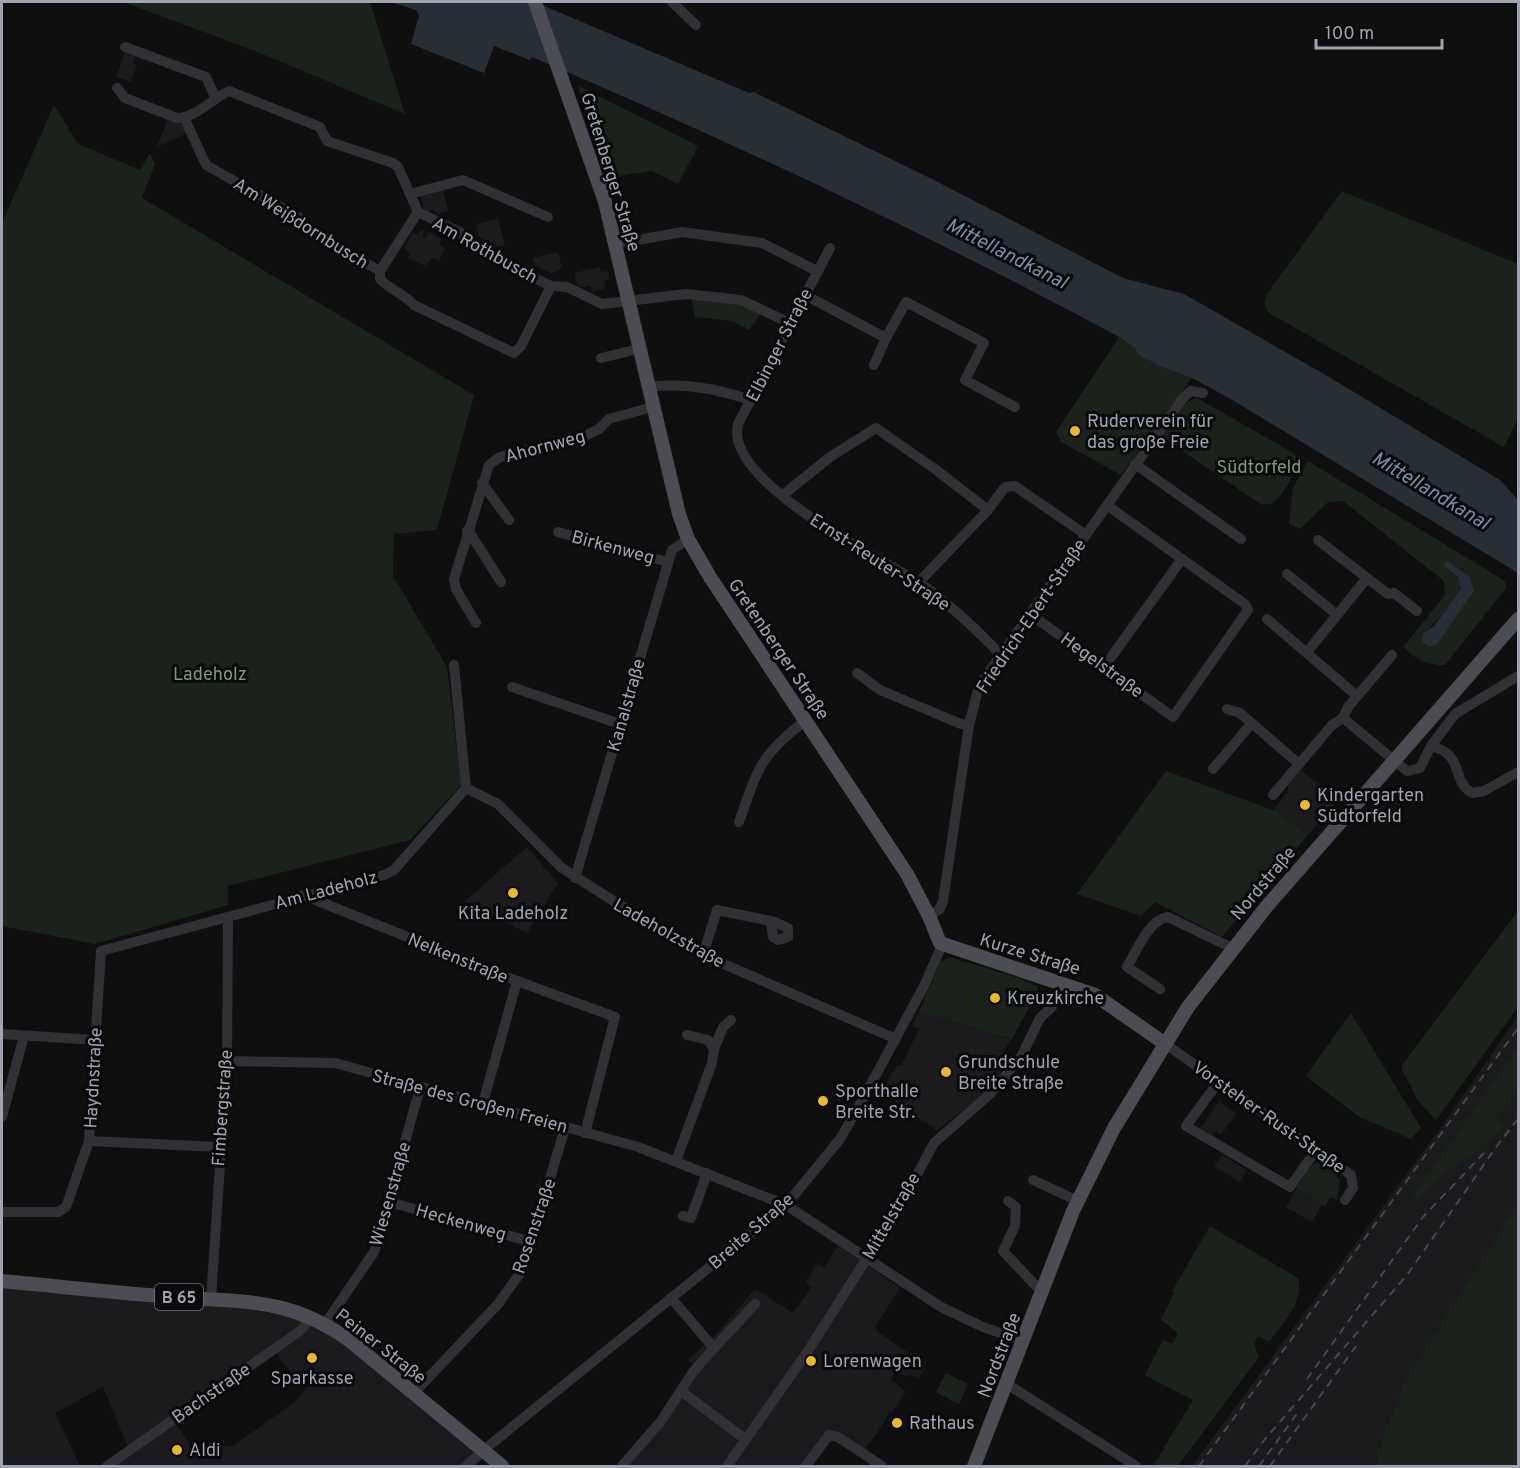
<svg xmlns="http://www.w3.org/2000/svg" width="1520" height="1468" font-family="Overpass,sans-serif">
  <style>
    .built { fill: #1b1b1d; fill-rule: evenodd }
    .green { fill: #1b221c; fill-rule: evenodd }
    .water { fill: #282e35 }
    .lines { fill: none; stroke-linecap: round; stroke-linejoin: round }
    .minor { stroke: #303035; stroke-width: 10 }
    .major { stroke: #4c4d54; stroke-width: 14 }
    .rail { stroke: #47484e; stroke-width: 2; stroke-dasharray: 8 6; stroke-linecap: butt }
    .poi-dot { fill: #eab82c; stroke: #0a0a0b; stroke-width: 2 }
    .labels { text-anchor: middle; stroke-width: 6; stroke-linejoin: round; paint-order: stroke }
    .shield { fill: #0a0a0b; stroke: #73767f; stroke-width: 1.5 }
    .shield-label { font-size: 16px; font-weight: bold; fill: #a0a4b1 }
    .street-label { font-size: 18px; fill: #a0a4b1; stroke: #0a0a0b }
    .poi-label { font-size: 18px; fill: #a0a4b1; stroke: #0a0a0b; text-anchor: start }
    .park-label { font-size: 18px; fill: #779b7c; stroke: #0a0a0b }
    .water-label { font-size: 20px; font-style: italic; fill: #7790ac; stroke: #0a0a0b }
  </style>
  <rect width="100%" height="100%" fill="#0f0f10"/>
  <g class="built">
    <path d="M125 52 136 56 133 63 137 65 131 82 116 76Z"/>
    <path d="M168 118 183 124 187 133 157 147Z"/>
    <path d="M443 190 448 211 438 214 432 210 425 212 420 194Z"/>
    <path d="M498 218 505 245 497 247 479 237 476 225Z"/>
    <path d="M421 229 425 230 422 237 425 238 428 232 442 239 439 245 445 248 439 261 432 258 425 266 408 258 410 252 404 249 412 232 418 235Z"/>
    <path d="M558 252 562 268 552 274 535 265 533 258Z"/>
    <path d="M600 267 601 272 608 271 610 279 604 281 606 288 592 292 590 286 583 287 577 285 574 273Z"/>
    <path d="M1300 769 1337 801 1307 836 1273 810 1288 791V782Z"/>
    <path d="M527 847 558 883 527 933 464 902Z"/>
    <path d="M919 1012 1011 1039 1003 1052 1011 1058 982 1096 937 1130 881 1092 897 1065 901 1066 919 1029 912 1026Z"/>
    <path d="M1518 1016V1466H1192L1442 1126Z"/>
    <path d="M1219 1102 1237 1113 1221 1135 1216 1131 1212 1136 1200 1128Z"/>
    <path d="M1222 1155 1247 1170 1240 1182 1214 1166Z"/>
    <path d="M1297 1188 1322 1204 1312 1222 1286 1207Z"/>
    <path d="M839 1245 900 1288 875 1327 878 1332 909 1353H913L924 1359 925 1368 918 1379 913 1375 904 1376 896 1372 891 1379 906 1392 891 1413 889 1411 883 1425 862 1453 834 1435 806 1466H614L622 1465 662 1420 694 1365 688 1360 716 1334 755 1289 793 1313 812 1287 805 1282 818 1263 824 1268Z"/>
    <path d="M2 1280 160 1296 312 1317 482 1450 465 1466H107L129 1450 103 1387 55 1413 80 1466H2ZM274 1350 294 1377 308 1387 293 1403 233 1446 219 1447 202 1460 173 1420Z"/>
  </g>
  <g class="green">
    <path d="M123 2H370L405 114 258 52Z"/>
    <path d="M578 86 698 146 678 184 652 171 606 178Z"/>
    <path d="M54 105 78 144 140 170 150 153 155 164 142 198 474 395 437 530 394 534 393 576 447 667 461 785 410 840 228 886V905L95 944 2 926V223Z"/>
    <path d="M1342 191 1518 264V419L1504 447 1269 313C1262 304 1264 300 1269 291Z"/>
    <path d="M691 296 742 303 761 313 749 330 732 321 695 317Z"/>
    <path d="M1119 337 1192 378 1121 475 1061 442 1056 432Z"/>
    <path d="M1197 398 1295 454C1301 468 1283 494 1273 503L1262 505 1160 436 1187 402Z"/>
    <path d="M1308 461 1505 581 1506 588 1445 665C1434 667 1408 657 1404 646L1445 595 1444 581 1343 501 1328 502 1300 529 1289 523 1293 488ZM1455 574 1474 591 1433 647 1430 628 1461 592 1460 581Z"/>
    <path d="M1166 771 1278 812 1307 836 1222 937 1155 902 1141 916 1077 894Z"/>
    <path d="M1518 911V1007L1436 1120 1419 1102 1402 1070V1065Z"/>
    <path d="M949 957 1019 978 1038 987 1035 997 1012 1039 919 1012 940 963Z"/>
    <path d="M1351 1013 1421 1128 1411 1139 1358 1116 1306 1076Z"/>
    <path d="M1518 1047V1088L1497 1119 1504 1127 1471 1156 1444 1172 1417 1200 1412 1197Z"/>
    <path d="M1317 1162 1333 1172 1340 1181 1337 1200 1331 1197 1325 1206 1296 1188 1311 1166Z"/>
    <path d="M1518 1204V1466H1378L1379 1450 1404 1383Z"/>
    <path d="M1210 1226 1298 1278C1305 1301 1282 1324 1269 1342L1258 1336 1254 1344 1259 1357 1178 1466H1153L1193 1400 1145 1375 1163 1340 1172 1344 1178 1333 1161 1320 1174 1293 1172 1291Z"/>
    <path d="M946 1373 968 1384 959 1404 936 1392Z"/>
  </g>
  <g class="water">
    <path d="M391 2H535L749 93 754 92 932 179 1123 278 1184 294 1324 374 1500 480 1518 500V573L1229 398 1192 378 1158 365 1138 354 1135 347 1119 337C928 234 731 142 532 57L530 60 494 46 484 73 411 44 419 16 416 10Z"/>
    <path d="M1445 562H1448L1470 577 1474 591 1437 644 1429 647 1422 642 1423 634 1434 626 1461 589 1458 577 1444 566Z"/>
  </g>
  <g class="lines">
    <g class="minor">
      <path d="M672 2 696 25"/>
      <path d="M125 47 206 77 215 97"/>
      <path d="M117 88 125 98 177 118C198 117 211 99 229 91L320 127 327 141 393 163 398 167 418 212 463 234 483 253 551 286 567 287 602 304 686 294 741 300 790 323"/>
      <path d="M184 117 206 165 300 218 308 231 380 271"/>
      <path d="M410 194 463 180 548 217"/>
      <path d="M418 212 380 271V279C390 290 405 294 414 305L514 353 521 346 551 286"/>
      <path d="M616 244 682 232 762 243 817 271"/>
      <path d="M830 248 738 424C723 481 878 557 918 582 948 602 975 628 1000 654"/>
      <path d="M805 295 886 338 906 302 984 343 965 380 1015 407"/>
      <path d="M601 358 638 349"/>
      <path d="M874 365 886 338"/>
      <path d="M647 387C684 382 716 389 751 400"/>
      <path d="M1135 464 1241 539"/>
      <path d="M482 483 509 520"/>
      <path d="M783 495 830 457 876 428 935 469 988 510"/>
      <path d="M467 531 470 533 501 582"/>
      <path d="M558 532 668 562"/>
      <path d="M1318 540 1367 578"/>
      <path d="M1287 574 1336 614"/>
      <path d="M918 583 988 510 1005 487 1015 486 1086 535"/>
      <path d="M1030 614 1173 717 1248 610 1245 604 1108 506"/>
      <path d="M1267 619 1357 696"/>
      <path d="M476 623 456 589 454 579 489 465 500 457 585 436 599 429 609 419 652 407"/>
      <path d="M1307 652 1367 578 1388 594 1394 593 1417 611"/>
      <path d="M1104 667 1182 559"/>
      <path d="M857 673 880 690 961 724 969 725"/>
      <path d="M512 687 620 724"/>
      <path d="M1227 709 1240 713 1299 764"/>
      <path d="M1343 718 1407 771 1420 768 1431 746C1466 755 1450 780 1472 793L1484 791 1518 772"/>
      <path d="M1343 718 1348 707 1392 655"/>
      <path d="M1431 746 1455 714 1518 676"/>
      <path d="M1213 769 1252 723"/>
      <path d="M466 788 498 804 562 868 651 925 703 955 896 1039"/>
      <path d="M1273 795 1332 725 1343 718"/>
      <path d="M739 822C758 769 759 756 805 721"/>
      <path d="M575 878 672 550 688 539"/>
      <path d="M303 895 517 981 615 1017 585 1133"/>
      <path d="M929 916 940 909 943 901 969 725 979 686 1183 398 1191 391 1203 393"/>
      <path d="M703 955 717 910 775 922 788 928V937L778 940 773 937 771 923"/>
      <path d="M1160 989 1127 967C1136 952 1149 919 1168 917L1232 948"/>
      <path d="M2 1034 95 1040"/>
      <path d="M1164 1043 1351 1175 1353 1188 1345 1200"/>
      <path d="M714 1049 723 1027 731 1020"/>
      <path d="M227 1061 335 1063 638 1147 786 1205 941 1307 983 1327 1024 1341"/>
      <path d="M1219 1081 1186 1126 1290 1187 1316 1150"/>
      <path d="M483 1103 517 981"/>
      <path d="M2 1117 24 1036"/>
      <path d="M89 1141 219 1147"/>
      <path d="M676 1161 712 1063 714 1049 708 1040 687 1035"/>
      <path d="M1033 1180 1078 1201"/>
      <path d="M1008 1201 1016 1207 1015 1226 1003 1251 1036 1286 1043 1289"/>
      <path d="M389 1202 532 1242"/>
      <path d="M2 1212H58L66 1207 89 1141 101 951 384 875 394 870 466 788 454 665"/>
      <path d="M683 1216 691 1218 707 1173"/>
      <path d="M211 1299 227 1061 228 917"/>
      <path d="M325 1324 374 1252 420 1088"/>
      <path d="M714 1348 755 1304"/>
      <path d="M1007 1384 1136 1466"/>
      <path d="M681 1391 745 1439"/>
      <path d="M413 1394 498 1304 523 1269 565 1128"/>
      <path d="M107 1466 300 1331 312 1317"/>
      <path d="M466 1466 490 1445 786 1205 840 1139 858 1108 924 986 942 945"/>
      <path d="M622 1466 661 1421 693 1372 714 1348 671 1298"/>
      <path d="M727 1466 808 1351 867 1258 904 1199 934 1143 990 1094 1021 1057 1040 1018 1052 1007"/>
      <path d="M806 1466 829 1435 838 1437 882 1466"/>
    </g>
    <g class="major">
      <path d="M535 2 605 202 679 514 688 539 710 577 907 874 929 916 940 943 1095 995 1164 1043"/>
      <path d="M2 1281C55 1286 108 1292 161 1296 236 1303 284 1294 349 1340L502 1466"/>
      <path d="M974 1466 1073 1211 1114 1128 1188 1007 1267 906 1518 619"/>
    </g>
    <g class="rail">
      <path d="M1307 1379 1423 1217 1484 1153"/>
      <path d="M1199 1466 1518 1028"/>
      <path d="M1245 1466 1265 1439 1407 1275 1499 1143 1518 1119"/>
      <path d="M1259 1466 1299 1411"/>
      <path d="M1270 1466 1359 1342"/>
    </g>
  </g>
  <g class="poi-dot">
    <circle cx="1075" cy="431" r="6"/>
    <circle cx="1305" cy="805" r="6"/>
    <circle cx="513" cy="893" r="6"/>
    <circle cx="995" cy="998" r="6"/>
    <circle cx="946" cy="1072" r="6"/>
    <circle cx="823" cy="1101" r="6"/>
    <circle cx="312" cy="1358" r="6"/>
    <circle cx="811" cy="1361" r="6"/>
    <circle cx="897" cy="1423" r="6"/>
    <circle cx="177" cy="1450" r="6"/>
  </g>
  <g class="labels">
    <rect class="shield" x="155" y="1284" width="48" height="26" rx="4.5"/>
    <g class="shield-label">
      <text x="179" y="1303">B 65</text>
    </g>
    <g class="street-label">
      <text transform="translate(611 172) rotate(73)" y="6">Gretenberger Straße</text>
      <text transform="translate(301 223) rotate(32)" y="6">Am Weißdornbusch</text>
      <text transform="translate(485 250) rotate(29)" y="6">Am Rothbusch</text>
      <text transform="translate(779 345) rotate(-63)" y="6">Elbinger Straße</text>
      <text transform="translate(545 446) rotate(-15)" y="6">Ahornweg</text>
      <text transform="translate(613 547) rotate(15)" y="6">Birkenweg</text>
      <text transform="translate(880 562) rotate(33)" y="6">Ernst-Reuter-Straße</text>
      <text transform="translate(1031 616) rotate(-56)" y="6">Friedrich-Ebert-Straße</text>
      <text transform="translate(779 649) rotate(56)" y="6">Gretenberger Straße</text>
      <text transform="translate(1102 665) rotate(36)" y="6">Hegelstraße</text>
      <text transform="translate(626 705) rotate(-74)" y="6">Kanalstraße</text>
      <text transform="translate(1263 883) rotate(-50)" y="6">Nordstraße</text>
      <text transform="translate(326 890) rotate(-15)" y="6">Am Ladeholz</text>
      <text transform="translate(669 933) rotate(29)" y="6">Ladeholzstraße</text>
      <text transform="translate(1030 954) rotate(17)" y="6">Kurze Straße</text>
      <text transform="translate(458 958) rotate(22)" y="6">Nelkenstraße</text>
      <text transform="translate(93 1078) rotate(-87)" y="6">Haydnstraße</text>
      <text transform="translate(470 1101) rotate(15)" y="6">Straße des Großen Freien</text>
      <text transform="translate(222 1108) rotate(-86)" y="6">Fimbergstraße</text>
      <text transform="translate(1269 1117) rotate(35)" y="6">Vorsteher-Rust-Straße</text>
      <text transform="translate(390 1194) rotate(-74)" y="6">Wiesenstraße</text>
      <text transform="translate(891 1216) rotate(-60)" y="6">Mittelstraße</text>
      <text transform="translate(461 1222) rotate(16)" y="6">Heckenweg</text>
      <text transform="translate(534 1226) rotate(-71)" y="6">Rosenstraße</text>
      <text transform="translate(751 1231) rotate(-41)" y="6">Breite Straße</text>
      <text transform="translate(381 1346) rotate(38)" y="6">Peiner Straße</text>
      <text transform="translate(999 1355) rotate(-69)" y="6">Nordstraße</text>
      <text transform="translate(211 1393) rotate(-35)" y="6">Bachstraße</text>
    </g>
    <g class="poi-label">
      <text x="1087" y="427">Ruderverein für<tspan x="1087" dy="21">das große Freie</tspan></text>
      <text x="1317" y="801">Kindergarten<tspan x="1317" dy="21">Südtorfeld</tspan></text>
      <text x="513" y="919" text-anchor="middle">Kita Ladeholz</text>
      <text x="1007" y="1004">Kreuzkirche</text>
      <text x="958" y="1068">Grundschule<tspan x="958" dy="21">Breite Straße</tspan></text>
      <text x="835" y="1097">Sporthalle<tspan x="835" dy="21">Breite Str.</tspan></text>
      <text x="823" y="1367">Lorenwagen</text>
      <text x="312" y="1384" text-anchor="middle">Sparkasse</text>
      <text x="909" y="1429">Rathaus</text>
      <text x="189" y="1456">Aldi</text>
    </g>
    <g class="park-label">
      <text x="1259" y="473">Südtorfeld</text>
      <text x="210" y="680">Ladeholz</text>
    </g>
    <g class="water-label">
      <text transform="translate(1007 253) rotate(27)" y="7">Mittellandkanal</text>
      <text transform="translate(1431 490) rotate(31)" y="7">Mittellandkanal</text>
    </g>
  </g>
  <rect width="1520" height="1468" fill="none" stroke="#a0a4b1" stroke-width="6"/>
  <path d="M1316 39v9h126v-9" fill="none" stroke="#a0a4b1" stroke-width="3"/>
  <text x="1325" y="39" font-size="18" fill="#a0a4b1" stroke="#0a0a0b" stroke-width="4.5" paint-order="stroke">100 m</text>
</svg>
